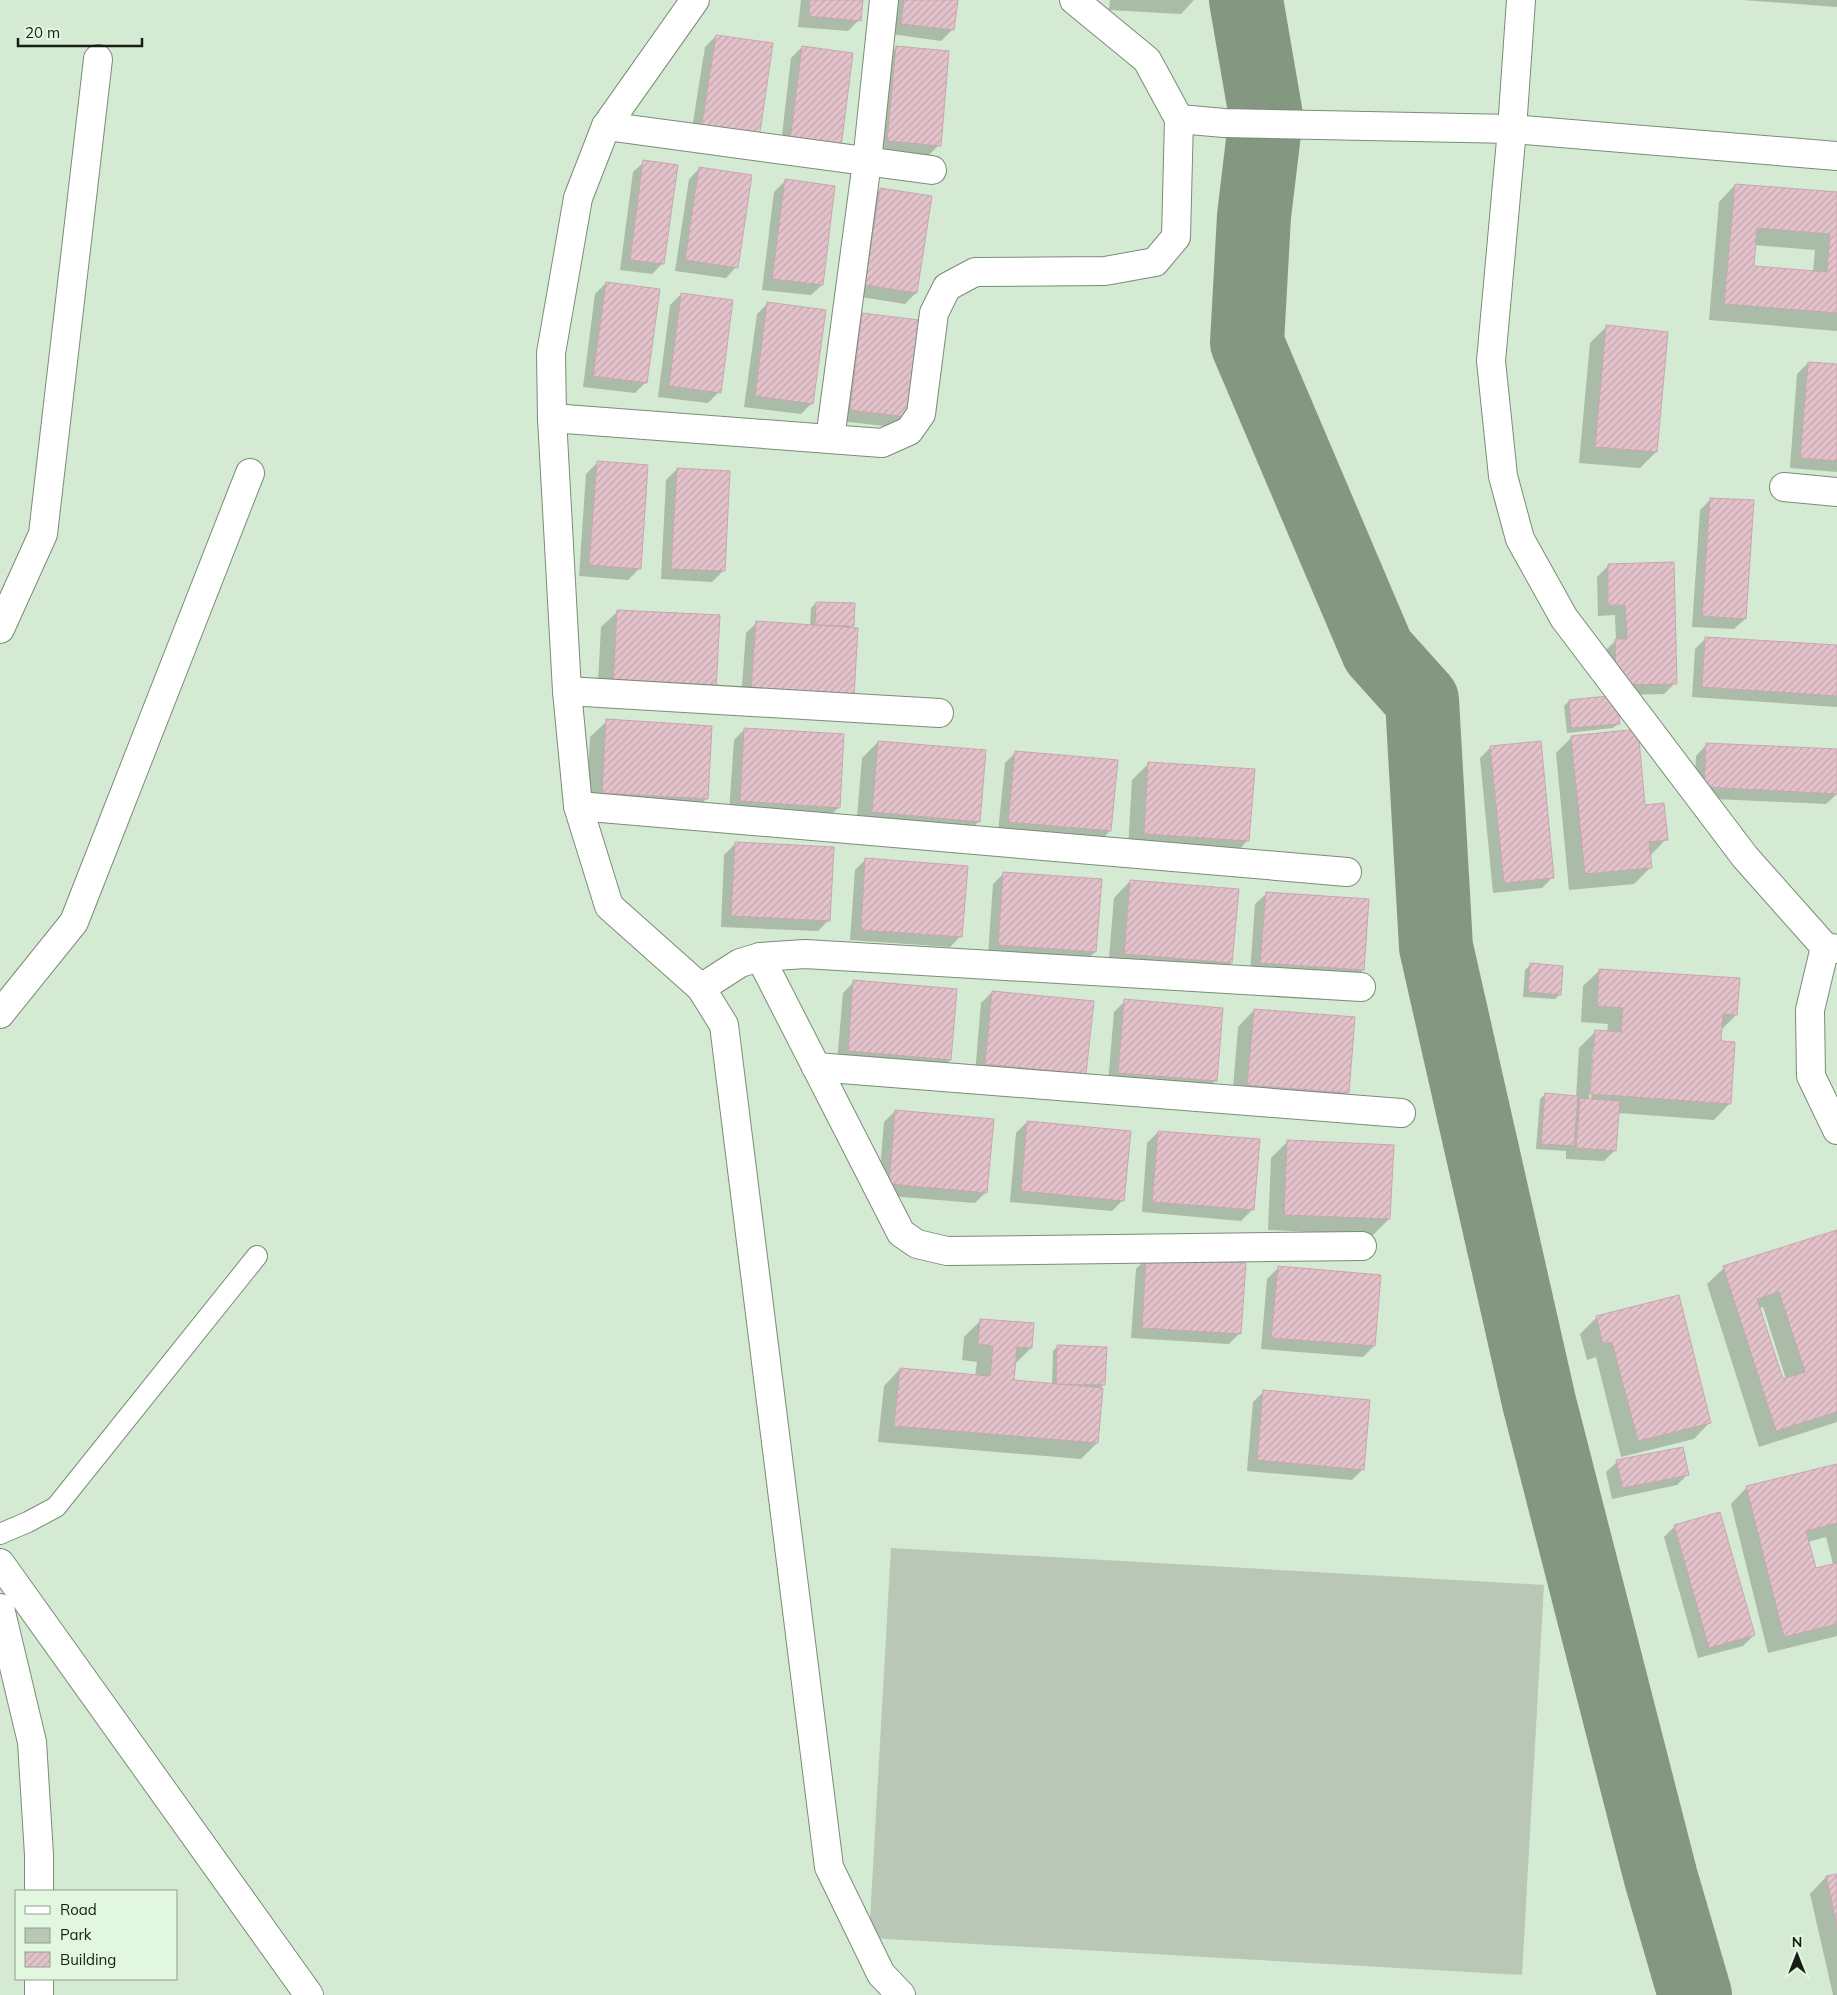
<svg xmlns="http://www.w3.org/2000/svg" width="1837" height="1995" font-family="Mulish,sans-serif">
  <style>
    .green { fill: #b9c7b7 }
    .shadow { fill: #0003; fill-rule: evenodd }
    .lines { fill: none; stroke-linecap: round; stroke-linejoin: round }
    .river { stroke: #849881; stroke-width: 74 }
    .building { fill: url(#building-hatch); stroke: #c8a7b0; fill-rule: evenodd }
    .service-casing { stroke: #7a8d77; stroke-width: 22 }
    .minor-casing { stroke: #7a8d77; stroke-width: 30 }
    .service { stroke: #fff; stroke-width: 20 }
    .minor { stroke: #fff; stroke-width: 28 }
  </style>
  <defs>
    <pattern id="building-hatch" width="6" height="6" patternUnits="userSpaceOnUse" patternTransform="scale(1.25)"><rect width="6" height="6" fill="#e4c2cb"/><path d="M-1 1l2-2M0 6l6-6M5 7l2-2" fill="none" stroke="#c3a6ad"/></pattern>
  </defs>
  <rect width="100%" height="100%" fill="#d5ead2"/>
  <path class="green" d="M891 1548 1544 1585 1522 1975 869 1938Z"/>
  <g class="shadow">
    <path d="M801 0H861L859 20 848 31 798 27Z"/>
    <path d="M895 0H956L952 30 941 41 891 34Z"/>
    <path d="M1110 0H1194L1181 14 1109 10Z"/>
    <path d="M1743 0H1837V7Z"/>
    <path d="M716 36 772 44 690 141 705 47Z"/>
    <path d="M802 47 829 158 780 152 791 58Z"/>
    <path d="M897 47 939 145 928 156 877 152 886 58Z"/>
    <path d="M644 162 663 263 652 274 620 270 633 172Z"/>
    <path d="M700 168 736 267 726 278 675 271 689 179Z"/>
    <path d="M785 181 822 285 811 295 762 290 774 192Z"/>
    <path d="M1735 185 1837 194V331L1709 320 1719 202ZM1754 245 1815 250 1813 272 1752 267Z"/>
    <path d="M881 189 916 293 905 304 855 296 870 200Z"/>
    <path d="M606 283 646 382 635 393 583 387 595 294Z"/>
    <path d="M681 294 719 392 708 403 658 397 670 305Z"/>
    <path d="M767 304 812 403 801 414 744 407 757 314Z"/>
    <path d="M862 314 905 416 894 427 839 421 852 325Z"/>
    <path d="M1606 327 1656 452 1640 468 1579 463 1590 343Z"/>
    <path d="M1808 363 1837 365V472L1790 468 1797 374Z"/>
    <path d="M597 463 639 569 628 580 579 576 586 474Z"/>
    <path d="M677 469 723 571 712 582 661 579 666 480Z"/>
    <path d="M1711 499 1745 619 1734 629 1692 627 1700 510Z"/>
    <path d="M1608 566 1675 683 1664 694 1616 695 1619 723 1613 728 1567 733 1564 706 1569 701 1605 697V651L1616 640 1615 615 1598 616 1597 577Z"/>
    <path d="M816 603 853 625 741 699 746 633 757 622 810 626 811 608Z"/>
    <path d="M618 611 698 706 597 701 601 627Z"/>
    <path d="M1706 638 1837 646V707L1692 697 1695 649Z"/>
    <path d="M607 721 707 798 691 815 586 808 590 737Z"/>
    <path d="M745 729 839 807 828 818 729 812 734 740Z"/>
    <path d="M1572 737 1644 806 1666 839 1650 856 1651 867 1634 884 1569 890 1556 753Z"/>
    <path d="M878 742 979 821 963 838 856 828 862 758Z"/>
    <path d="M1706 745 1837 751V794L1826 804 1694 798 1696 756Z"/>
    <path d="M1491 747 1553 877 1542 888 1493 893 1480 758Z"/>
    <path d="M1016 752 1116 762 1110 831 1099 842 998 832 1005 763Z"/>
    <path d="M1149 763 1248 840 1232 857 1128 850 1132 780Z"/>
    <path d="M735 844 829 920 818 931 721 927 724 855Z"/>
    <path d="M866 859 961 936 950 947 850 940 855 870Z"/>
    <path d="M1004 873 1095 952 1084 963 988 955 993 884Z"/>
    <path d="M1130 881 1231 963 1214 979 1108 970 1114 898Z"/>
    <path d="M1266 894 1363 970 1352 980 1250 973 1255 904Z"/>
    <path d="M1530 965 1560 994 1555 999 1523 997 1525 970Z"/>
    <path d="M1600 970 1736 1015 1721 1030 1720 1042 1730 1103 1714 1120 1618 1113 1615 1150 1604 1161 1566 1159V1151L1536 1149 1540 1099 1545 1094 1576 1097 1579 1048 1596 1031 1607 1032 1608 1024 1581 1022 1583 986ZM1593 1047H1595L1591 1101 1589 1100Z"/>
    <path d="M854 982 950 1060 939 1071 837 1062 843 993Z"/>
    <path d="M992 992 1085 1073 1074 1084 975 1075 981 1003Z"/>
    <path d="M1125 1001 1215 1081 1205 1092 1108 1083 1114 1012Z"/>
    <path d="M1254 1010 1347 1092 1331 1109 1232 1101 1238 1027Z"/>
    <path d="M895 1111 986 1192 975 1203 878 1195 884 1122Z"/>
    <path d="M1027 1122 1123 1200 1112 1211 1010 1202 1016 1133Z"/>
    <path d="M1158 1132 1258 1141 1252 1210 1241 1221 1142 1212 1147 1143Z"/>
    <path d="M1288 1141 1389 1219 1373 1235 1268 1230 1271 1158Z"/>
    <path d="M1837 1232V1422L1759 1447 1707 1284 1724 1268ZM1763 1307 1786 1379 1782 1381 1758 1309Z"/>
    <path d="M1147 1258 1240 1333 1229 1344 1131 1338 1136 1269Z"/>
    <path d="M1278 1268 1374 1346 1363 1357 1261 1349 1267 1279Z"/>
    <path d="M1597 1317 1710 1422 1694 1439 1621 1457 1596 1357 1587 1360 1580 1334Z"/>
    <path d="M981 1320 1031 1348 1014 1365 1012 1382 1052 1385 1053 1351 1058 1346 1103 1385 1099 1389 1097 1443 1081 1459 878 1442 884 1386 900 1369 975 1376 977 1362 962 1360 964 1337Z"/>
    <path d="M1264 1391 1363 1469 1352 1480 1247 1471 1253 1402Z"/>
    <path d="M1617 1462 1688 1474 1677 1485 1612 1499 1606 1472Z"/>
    <path d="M1837 1465V1636L1768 1653 1731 1504 1747 1487ZM1826 1537 1833 1564 1815 1570 1808 1542Z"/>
    <path d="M1675 1526 1754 1635 1743 1646 1698 1658 1664 1537Z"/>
    <path d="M1837 1875V1995H1833L1810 1894 1826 1877Z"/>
  </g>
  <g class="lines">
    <path class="river" d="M1246 0 1266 116 1254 216 1247 343 1378 651 1422 700 1436 947 1539 1402 1661 1878 1695 1995"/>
  </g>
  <g class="building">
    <path d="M810 0H863L861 21 809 16Z"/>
    <path d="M904 0H958L954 30 901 24Z"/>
    <path d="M716 35 773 43 759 139 701 130Z"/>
    <path d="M802 46 853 53 841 147 790 141Z"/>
    <path d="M896 46 949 51 941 146 887 141Z"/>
    <path d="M643 160 678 165 664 264 630 260Z"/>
    <path d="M699 167 752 175 738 268 685 260Z"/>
    <path d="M785 179 835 186 823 285 772 279Z"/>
    <path d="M1735 184 1837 192V313L1724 304ZM1757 228 1830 234 1827 272 1754 266Z"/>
    <path d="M880 188 932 196 917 293 865 285Z"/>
    <path d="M606 282 660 289 647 383 593 376Z"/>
    <path d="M681 293 733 300 721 393 669 386Z"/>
    <path d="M767 302 826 310 813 404 755 396Z"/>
    <path d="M862 313 919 320 906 417 850 410Z"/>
    <path d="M1606 325 1668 332 1657 452 1595 447Z"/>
    <path d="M1808 362 1837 364V461L1800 458Z"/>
    <path d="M597 461 648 465 641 569 589 565Z"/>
    <path d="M677 468 730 471 725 571 671 569Z"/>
    <path d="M1710 498 1754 500 1746 619 1702 616Z"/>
    <path d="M1674 562 1677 684 1616 685 1615 639H1627L1625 605H1608V564Z"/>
    <path d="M816 602 855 603 854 626 815 625Z"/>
    <path d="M617 610 720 615 716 690 613 685Z"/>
    <path d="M756 621 858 628 854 696 751 689Z"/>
    <path d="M1705 637 1837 645V696L1702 687Z"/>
    <path d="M1617 695 1620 724 1571 728 1569 700Z"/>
    <path d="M606 719 712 726 708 799 602 793Z"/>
    <path d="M744 728 844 734 840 808 740 801Z"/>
    <path d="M1638 729 1645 805 1664 803 1668 840 1649 842 1652 868 1585 874 1571 736Z"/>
    <path d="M878 741 986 750 980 822 872 812Z"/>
    <path d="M1541 741 1554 878 1504 883 1490 746Z"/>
    <path d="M1706 743 1837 749V794L1704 787Z"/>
    <path d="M1015 751 1118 760 1111 831 1008 822Z"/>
    <path d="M1148 762 1255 769 1249 841 1144 834Z"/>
    <path d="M735 842 834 847 830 921 731 916Z"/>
    <path d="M865 858 968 866 962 937 861 930Z"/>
    <path d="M1003 872 1102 879 1096 952 998 945Z"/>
    <path d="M1130 880 1239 889 1232 963 1124 954Z"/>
    <path d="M1266 892 1369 899 1364 970 1260 963Z"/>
    <path d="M1530 963 1563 966 1561 995 1528 992Z"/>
    <path d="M1599 969 1740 978 1737 1015 1723 1014 1721 1041 1735 1042 1731 1104 1590 1094 1595 1030 1621 1032 1623 1008 1597 1006Z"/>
    <path d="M853 980 957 989 951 1060 848 1051Z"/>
    <path d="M992 991 1094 1001 1086 1074 985 1064Z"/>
    <path d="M1124 999 1223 1008 1217 1081 1118 1073Z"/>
    <path d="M1254 1009 1355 1017 1349 1093 1247 1085Z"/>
    <path d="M1545 1093 1578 1096 1574 1146 1541 1144Z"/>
    <path d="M1580 1098 1620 1101 1616 1151 1576 1148Z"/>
    <path d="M895 1110 994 1119 987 1193 889 1184Z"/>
    <path d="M1027 1121 1131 1131 1124 1201 1021 1191Z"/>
    <path d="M1158 1131 1260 1139 1254 1210 1152 1202Z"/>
    <path d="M1287 1140 1394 1145 1390 1219 1284 1215Z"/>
    <path d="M1837 1230V1412L1776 1431 1723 1266ZM1779 1292 1805 1372 1783 1379 1757 1299Z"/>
    <path d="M1146 1257 1246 1263 1241 1334 1142 1328Z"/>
    <path d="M1278 1266 1381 1275 1375 1346 1271 1338Z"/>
    <path d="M1679 1295 1711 1423 1638 1441 1612 1342 1603 1344 1596 1316Z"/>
    <path d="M980 1319 1034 1323 1032 1348 1017 1347 1014 1380 1103 1388 1098 1443 894 1426 900 1368 990 1376 993 1346 978 1344Z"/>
    <path d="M1057 1345 1107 1347 1105 1385 1056 1384Z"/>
    <path d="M1263 1390 1370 1400 1364 1470 1257 1460Z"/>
    <path d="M1683 1447 1689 1475 1623 1488 1616 1460Z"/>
    <path d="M1837 1464V1523L1806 1531 1816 1568 1837 1563V1624L1784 1637 1746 1486Z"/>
    <path d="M1720 1512 1755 1635 1709 1648 1674 1525Z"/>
    <path d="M1837 1874V1926L1826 1876Z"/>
  </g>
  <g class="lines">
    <g class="service-casing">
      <path id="service" d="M0 1534 28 1522 56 1507 257 1256"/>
    </g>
    <g class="minor-casing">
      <g id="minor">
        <path d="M695 0 606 126 578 198 551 353 552 418 567 691 578 806 609 906 701 988 724 1025 829 1867 881 1974 901 1995"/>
        <path d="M1074 0 1147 60 1179 119 1224 123 1512 129 1837 156"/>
        <path d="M1521 0 1512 129 1491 361 1503 476 1520 539 1564 618 1745 857 1825 947 1837 949"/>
        <path d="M606 126 932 170"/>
        <path d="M552 418 882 443 909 431 921 414 934 313 947 287 975 272 1105 271 1155 262 1176 237 1179 119"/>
        <path d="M830 439 867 162 884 0"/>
        <path d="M1784 487 1837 492"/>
        <path d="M0 629 43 534 98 59"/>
        <path d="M567 691 939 713"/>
        <path d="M578 806 1347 872"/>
        <path d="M1825 947 1810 1010 1811 1076 1837 1130"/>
        <path d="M760 957 901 1233 917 1244 947 1251 1362 1246"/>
        <path d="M701 988 740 963 760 957 805 954 1361 987"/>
        <path d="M0 1014 74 922 250 473"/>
        <path d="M816 1067 1401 1113"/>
        <path d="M0 1563 309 1995"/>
        <path d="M0 1608 32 1742 39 1855V1891"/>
        <path d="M39 1979V1995"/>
      </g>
    </g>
    <use href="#service" class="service"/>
    <use href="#minor" class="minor"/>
  </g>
  <rect x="15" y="1890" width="162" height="90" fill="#e2f7df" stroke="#90a08e"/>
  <rect x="25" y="1906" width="25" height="8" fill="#ffffff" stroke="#90a08e"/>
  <text x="60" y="1915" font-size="15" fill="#161e15">Road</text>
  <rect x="25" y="1928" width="25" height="15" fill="#b9c7b7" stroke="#90a08e"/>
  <text x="60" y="1940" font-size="15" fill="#161e15">Park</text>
  <rect x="25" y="1952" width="25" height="15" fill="url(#building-hatch)" stroke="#90a08e"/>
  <text x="60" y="1965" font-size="15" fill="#161e15">Building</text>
  <g transform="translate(1797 1955)" stroke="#e2f7df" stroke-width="4" paint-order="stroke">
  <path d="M0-4L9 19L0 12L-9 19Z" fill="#161e15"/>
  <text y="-8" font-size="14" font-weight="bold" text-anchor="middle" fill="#161e15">N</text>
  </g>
  <path d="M18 38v8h124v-8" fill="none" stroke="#161e15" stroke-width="2.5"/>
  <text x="25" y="38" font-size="15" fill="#161e15" stroke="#e2f7df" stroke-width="4" paint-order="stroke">20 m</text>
</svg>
